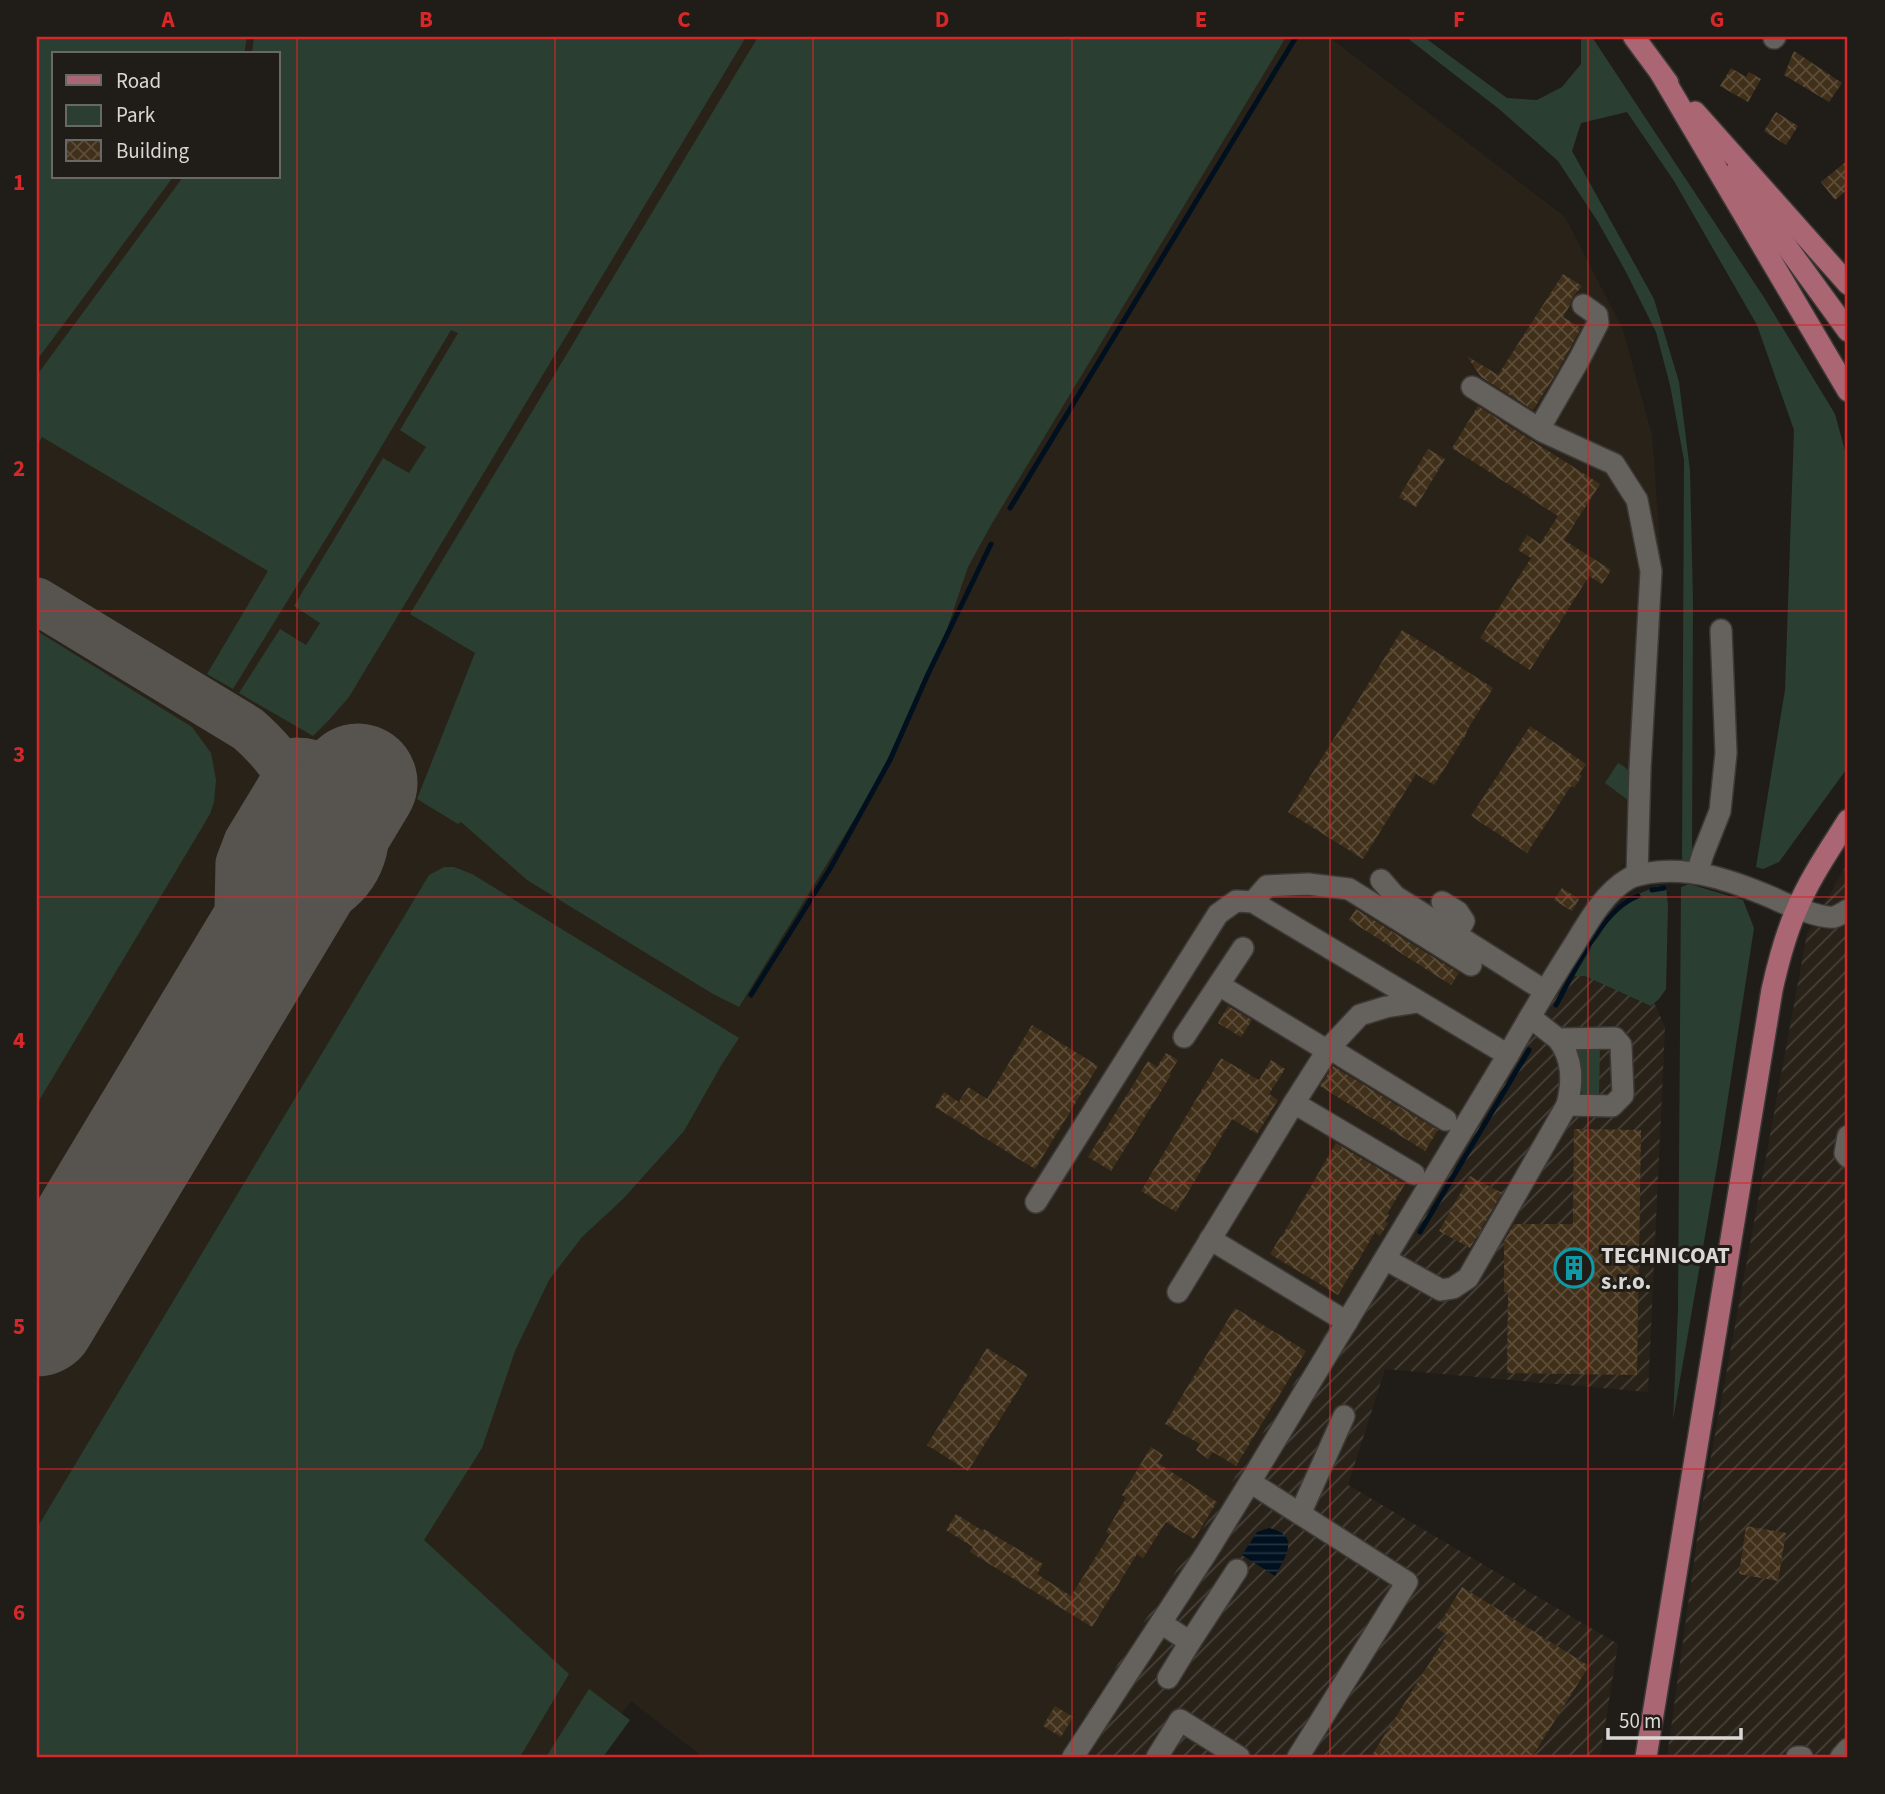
<svg xmlns="http://www.w3.org/2000/svg" width="1885" height="1794" font-family="'Source Sans 3',sans-serif">
  <style>
    .industrial { fill: url(#industrial-furrows) }
    .built { fill: #292219; fill-rule: evenodd }
    .green { fill: #2a3f31 }
    .water { fill: url(#water-rules) }
    .lines { fill: none; stroke-linecap: round; stroke-linejoin: round }
    .stream { stroke: #00101f; stroke-width: 5 }
    .taxiway { stroke: #575450; stroke-width: 47 }
    .runway { stroke: #575450; stroke-width: 119 }
    .building { fill: url(#building-cross-hatch) }
    .minor-casing { stroke: #3c3937; stroke-width: 24 }
    .major-casing { stroke: #3c3937; stroke-width: 24 }
    .minor { stroke: #65615c; stroke-width: 21 }
    .major { stroke: #aa6773; stroke-width: 21 }
    .grid { fill: none; stroke: #d62828; stroke-width: 2; stroke-opacity: 0.55 }
    .labels { text-anchor: middle; stroke-width: 6; stroke-linejoin: round; paint-order: stroke }
    .poi-label { font-size: 23px; font-weight: bold; fill: #dad8d5; stroke: #201d19; text-anchor: start }
    .neatline { fill: none; stroke: #d62828; stroke-width: 2.5 }
    .grid-label { font-size: 23px; text-anchor: middle; font-weight: bold; fill: #d62828 }
  </style>
  <defs>
    <pattern id="industrial-furrows" width="10" height="10" patternUnits="userSpaceOnUse" patternTransform="scale(1.75)"><rect width="10" height="10" fill="#292219"/><path d="M-1 1l2-2M0 10L10 0M9 11l2-2" fill="none" stroke="#47413a"/></pattern>
    <pattern id="water-rules" width="6" height="5" patternUnits="userSpaceOnUse" patternTransform="scale(1.75)"><rect width="6" height="5" fill="#00101f"/><path d="M0 2.5h6" fill="none" stroke="#25323f"/></pattern>
    <pattern id="building-cross-hatch" width="8" height="8" patternUnits="userSpaceOnUse" patternTransform="scale(1.75)"><rect width="8" height="8" fill="#413019"/><path d="M0 0l8 8M0 8l8-8" fill="none" stroke="#5c4d3a"/></pattern>
  </defs>
  <rect width="100%" height="100%" fill="#201d19"/>
  <g class="industrial">
    <path d="M1848 862V1757H1667L1701 1511 1807 934Z"/>
    <path d="M1601 884 1665 1027 1648 1392 1385 1369 1348 1485 1618 1644 1600 1757H1060Z"/>
  </g>
  <path class="built" d="M37 37H1329L1565 217 1623 330 1652 435 1662 571H1641L1627 859 1342 1307 1059 1757H703L631 1701 588 1757H37ZM54 54H278V177H54Z"/>
  <g class="green">
    <path d="M37 37H247L244 54H54V177H173L37 360Z"/>
    <path d="M254 37H746L349 697 329 720 313 736 239 693 280 629 306 645 320 623 294 606 383 458 409 473 426 447 400 430 458 333 451 330 343 511 233 689 207 674 268 571 42 437 37 445V415L39 409 37 407V375L183 177H278V54H252Z"/>
    <path d="M758 37H1286L991 525 968 567 944 638 923 686 873 789 739 1007 713 994 527 880 461 822 458 824 417 799 475 653 410 614Z"/>
    <path d="M1406 37H1424L1507 98 1537 100 1562 87 1581 64V37H1592L1765 299 1835 414 1848 462V767L1779 862 1763 869 1756 867 1785 690 1794 430 1757 325 1674 181 1627 112 1581 123 1572 151 1654 299 1679 382 1690 471 1693 601 1692 860 1682 862 1684 460 1670 385 1656 332 1626 272 1598 222 1558 161 1499 109Z"/>
    <path d="M37 631 192 727 211 753 216 780 214 802 210 814 37 1104Z"/>
    <path d="M1618 763C1635 772 1638 784 1628 800L1605 783Z"/>
    <path d="M444 867H454L472 874 739 1038 722 1064 684 1131 623 1199 582 1237 549 1280 515 1351 482 1448 424 1540 569 1674 520 1757H37V1528L429 875Z"/>
    <path d="M1689 884 1743 900 1754 928 1721 1143 1673 1420 1678 1310 1681 887Z"/>
    <path d="M1657 886H1666L1668 905 1666 989 1659 999 1651 1006 1585 976H1574L1616 909 1634 896Z"/>
    <path d="M1600 1046 1599 1094H1584L1580 1090 1575 1051 1576 1048Z"/>
    <path d="M589 1689 630 1720 603 1757H546Z"/>
  </g>
  <path class="water" d="M1269 1528C1301 1535 1286 1556 1275 1576L1242 1555 1257 1532Z"/>
  <g class="lines">
    <g class="stream">
      <path d="M1010 508 1296 37"/>
      <path d="M1652 890 1664 888"/>
      <path d="M751 995 831 867 890 760 928 674 991 544"/>
      <path d="M1556 1005C1575 971 1601 910 1638 896"/>
      <path d="M1420 1232 1529 1050"/>
    </g>
    <g class="taxiway">
      <path d="M37 601 248 729C265 744 283 763 292 784 306 818 302 858 289 891L144 1132"/>
      <path d="M235 976 237 956 239 863 247 842 296 761C320 761 341 775 354 794 375 823 367 867 339 890 329 899 313 903 301 908 287 915 278 925 269 936"/>
    </g>
    <path class="runway" d="M37 1317 358 783"/>
  </g>
  <g class="building">
    <path d="M1794 51 1842 83 1829 102 1784 75Z"/>
    <path d="M1731 68 1746 77 1749 72 1761 79 1748 102 1720 86Z"/>
    <path d="M1776 112 1798 126 1786 145 1764 131Z"/>
    <path d="M1848 160V189L1835 200 1821 182Z"/>
    <path d="M1563 274 1582 286 1572 298 1570 305 1563 317 1581 328 1556 374 1533 410 1481 377 1467 356 1498 375Z"/>
    <path d="M1478 406 1600 484 1564 540 1611 570 1602 584 1589 576 1530 670 1480 638 1531 558 1518 550 1527 535 1540 544 1558 516 1452 448Z"/>
    <path d="M1428 449 1445 459 1416 507 1399 497Z"/>
    <path d="M1402 630 1493 688 1466 732 1467 733 1434 785 1416 774 1363 859 1288 812Z"/>
    <path d="M1530 726 1586 764 1579 774 1582 776 1574 788 1571 786 1527 853 1471 816Z"/>
    <path d="M1562 888 1579 899 1572 911 1554 900Z"/>
    <path d="M1356 909 1459 973 1451 985 1349 920Z"/>
    <path d="M1228 1006 1252 1020 1241 1037 1218 1023Z"/>
    <path d="M1032 1025 1098 1066 1035 1169 935 1107 944 1092 959 1102 968 1087 987 1099Z"/>
    <path d="M1166 1053 1178 1060 1169 1074 1171 1075 1111 1171 1088 1157 1148 1061 1157 1067Z"/>
    <path d="M1221 1058 1259 1080 1271 1060 1285 1069 1269 1094 1278 1100 1257 1134 1232 1119 1176 1212 1141 1191Z"/>
    <path d="M1333 1066 1438 1130 1425 1151 1320 1086Z"/>
    <path d="M1574 1129 1641 1130 1637 1375 1507 1373 1508 1292H1504V1241L1514 1224H1573Z"/>
    <path d="M1336 1143 1405 1184 1387 1214 1389 1215 1385 1221 1388 1223 1380 1236 1375 1232 1338 1295 1270 1254 1281 1236H1282Z"/>
    <path d="M1470 1176 1502 1193 1470 1248 1439 1231Z"/>
    <path d="M1235 1308 1306 1351 1236 1466 1213 1452 1208 1459 1196 1450 1200 1444 1165 1424Z"/>
    <path d="M987 1348 1028 1374 968 1471 927 1445Z"/>
    <path d="M1151 1447 1163 1455 1158 1463 1217 1502 1194 1539 1166 1522 1143 1558 1137 1554 1092 1627 970 1552 973 1547 946 1530 956 1514 983 1531 984 1529 1043 1564 1037 1574 1071 1596 1110 1534 1106 1532 1126 1498 1122 1495Z"/>
    <path d="M1746 1526 1786 1533 1778 1581 1739 1574Z"/>
    <path d="M1462 1587 1589 1666 1532 1757H1371L1447 1635 1437 1628Z"/>
    <path d="M1055 1706 1073 1717 1061 1737 1043 1726Z"/>
  </g>
  <g class="lines">
    <g class="minor-casing">
      <g id="minor">
        <path d="M1774 38 1775 37"/>
        <path d="M1472 387 1544 432 1614 464 1637 500 1651 571 1640 769 1637 875"/>
        <path d="M1539 429 1580 358 1598 323 1597 315 1583 305"/>
        <path d="M1697 873 1703 854 1720 811 1726 753 1721 630"/>
        <path d="M1381 880 1395 896 1545 991"/>
        <path d="M1253 902 1267 886 1308 884 1349 889 1471 965"/>
        <path d="M1442 902 1458 912 1464 921 1456 935"/>
        <path d="M1219 985 1323 1048H1329L1360 1015 1386 1007 1418 1002"/>
        <path d="M1530 1017 1558 1039 1615 1038 1621 1045 1623 1095 1612 1106 1567 1105C1573 1081 1573 1059 1558 1039"/>
        <path d="M1184 1037 1243 948"/>
        <path d="M1294 1103 1329 1048 1446 1120"/>
        <path d="M1848 1136 1845 1153 1848 1157"/>
        <path d="M1036 1202 1218 914 1236 901 1253 902 1508 1055"/>
        <path d="M1210 1239 1347 1322"/>
        <path d="M1385 1259 1441 1290 1453 1288 1468 1278 1567 1105"/>
        <path d="M1178 1292 1294 1103 1414 1174"/>
        <path d="M1250 1482 1407 1582 1298 1757"/>
        <path d="M1300 1514 1344 1416"/>
        <path d="M1161 1623 1190 1642 1237 1570"/>
        <path d="M1168 1678 1190 1642"/>
        <path d="M1073 1757 1207 1552 1250 1482 1508 1055C1529 1018 1551 981 1574 945 1588 922 1604 893 1628 879 1634 875 1641 875 1648 873 1692 866 1733 881 1773 898 1785 904 1821 919 1834 917 1838 916 1844 912 1848 910"/>
        <path d="M1157 1757 1180 1720 1239 1757"/>
        <path d="M1797 1757H1802"/>
        <path d="M1841 1757 1848 1749"/>
      </g>
    </g>
    <g class="major-casing">
      <g id="major">
        <path d="M1634 37 1668 83"/>
        <path d="M1661 74 1848 391"/>
        <path d="M1695 112 1848 284"/>
        <path d="M1734 174 1848 331"/>
        <path d="M1646 1757 1772 990C1778 963 1785 936 1796 911 1809 879 1830 849 1848 820"/>
      </g>
    </g>
    <use href="#minor" class="minor"/>
    <use href="#major" class="major"/>
  </g>
  <path class="grid" d="M297 37V1757M555 37V1757M813 37V1757M1072 37V1757M1330 37V1757M1588 37V1757M37 325H1848M37 611H1848M37 897H1848M37 1183H1848M37 1469H1848"/>
  <defs>
    <g id="building-ring" transform="scale(2.0125)"><circle r="9.5" fill="#201d19" stroke="#0f9aa8" stroke-width="1.5"/><path d="M-4-6H4V6H1V3H-1V6H-4ZM-2.5-4.3h1.7v1.8h-1.7ZM.8-4.3h1.7v1.8H.8ZM-2.5-1h1.7V.8h-1.7ZM.8-1h1.7V.8H.8Z" fill="#0f9aa8"/></g>
  </defs>
  <g fill-rule="evenodd">
    <use href="#building-ring" x="1574" y="1268"/>
  </g>
  <g class="labels">
    <g class="poi-label">
      <text x="1601" y="1263">TECHNICOAT<tspan x="1601" dy="26">s.r.o.</tspan></text>
    </g>
  </g>
  <rect width="1885" height="1794" fill="none" stroke="#201d19" stroke-width="77"/>
  <rect x="52" y="52" width="228" height="126" fill="#201d19" stroke="#6a6864" stroke-width="2"/>
  <rect x="66" y="75" width="35" height="10" fill="#aa6773" stroke="#6a6864" stroke-width="2"/>
  <text x="116" y="88" font-size="21" fill="#dad8d5">Road</text>
  <rect x="66" y="105" width="35" height="21" fill="#2a3f31" stroke="#6a6864" stroke-width="2"/>
  <text x="116" y="122" font-size="21" fill="#dad8d5">Park</text>
  <rect x="66" y="140" width="35" height="21" fill="url(#building-cross-hatch)" stroke="#6a6864" stroke-width="2"/>
  <text x="116" y="158" font-size="21" fill="#dad8d5">Building</text>
  <path d="M1608 1728v10h133v-10" fill="none" stroke="#dad8d5" stroke-width="3.5"/>
  <text x="1619" y="1728" font-size="21" fill="#dad8d5" stroke="#201d19" stroke-width="5" paint-order="stroke">50 m</text>
  <rect x="38" y="38" width="1808" height="1718" class="neatline"/>
  <g class="grid-label">
    <text x="168" y="27">A</text>
    <text x="426" y="27">B</text>
    <text x="684" y="27">C</text>
    <text x="942" y="27">D</text>
    <text x="1201" y="27">E</text>
    <text x="1459" y="27">F</text>
    <text x="1717" y="27">G</text>
    <text x="19" y="190">1</text>
    <text x="19" y="476">2</text>
    <text x="19" y="762">3</text>
    <text x="19" y="1048">4</text>
    <text x="19" y="1334">5</text>
    <text x="19" y="1620">6</text>
  </g>
</svg>
